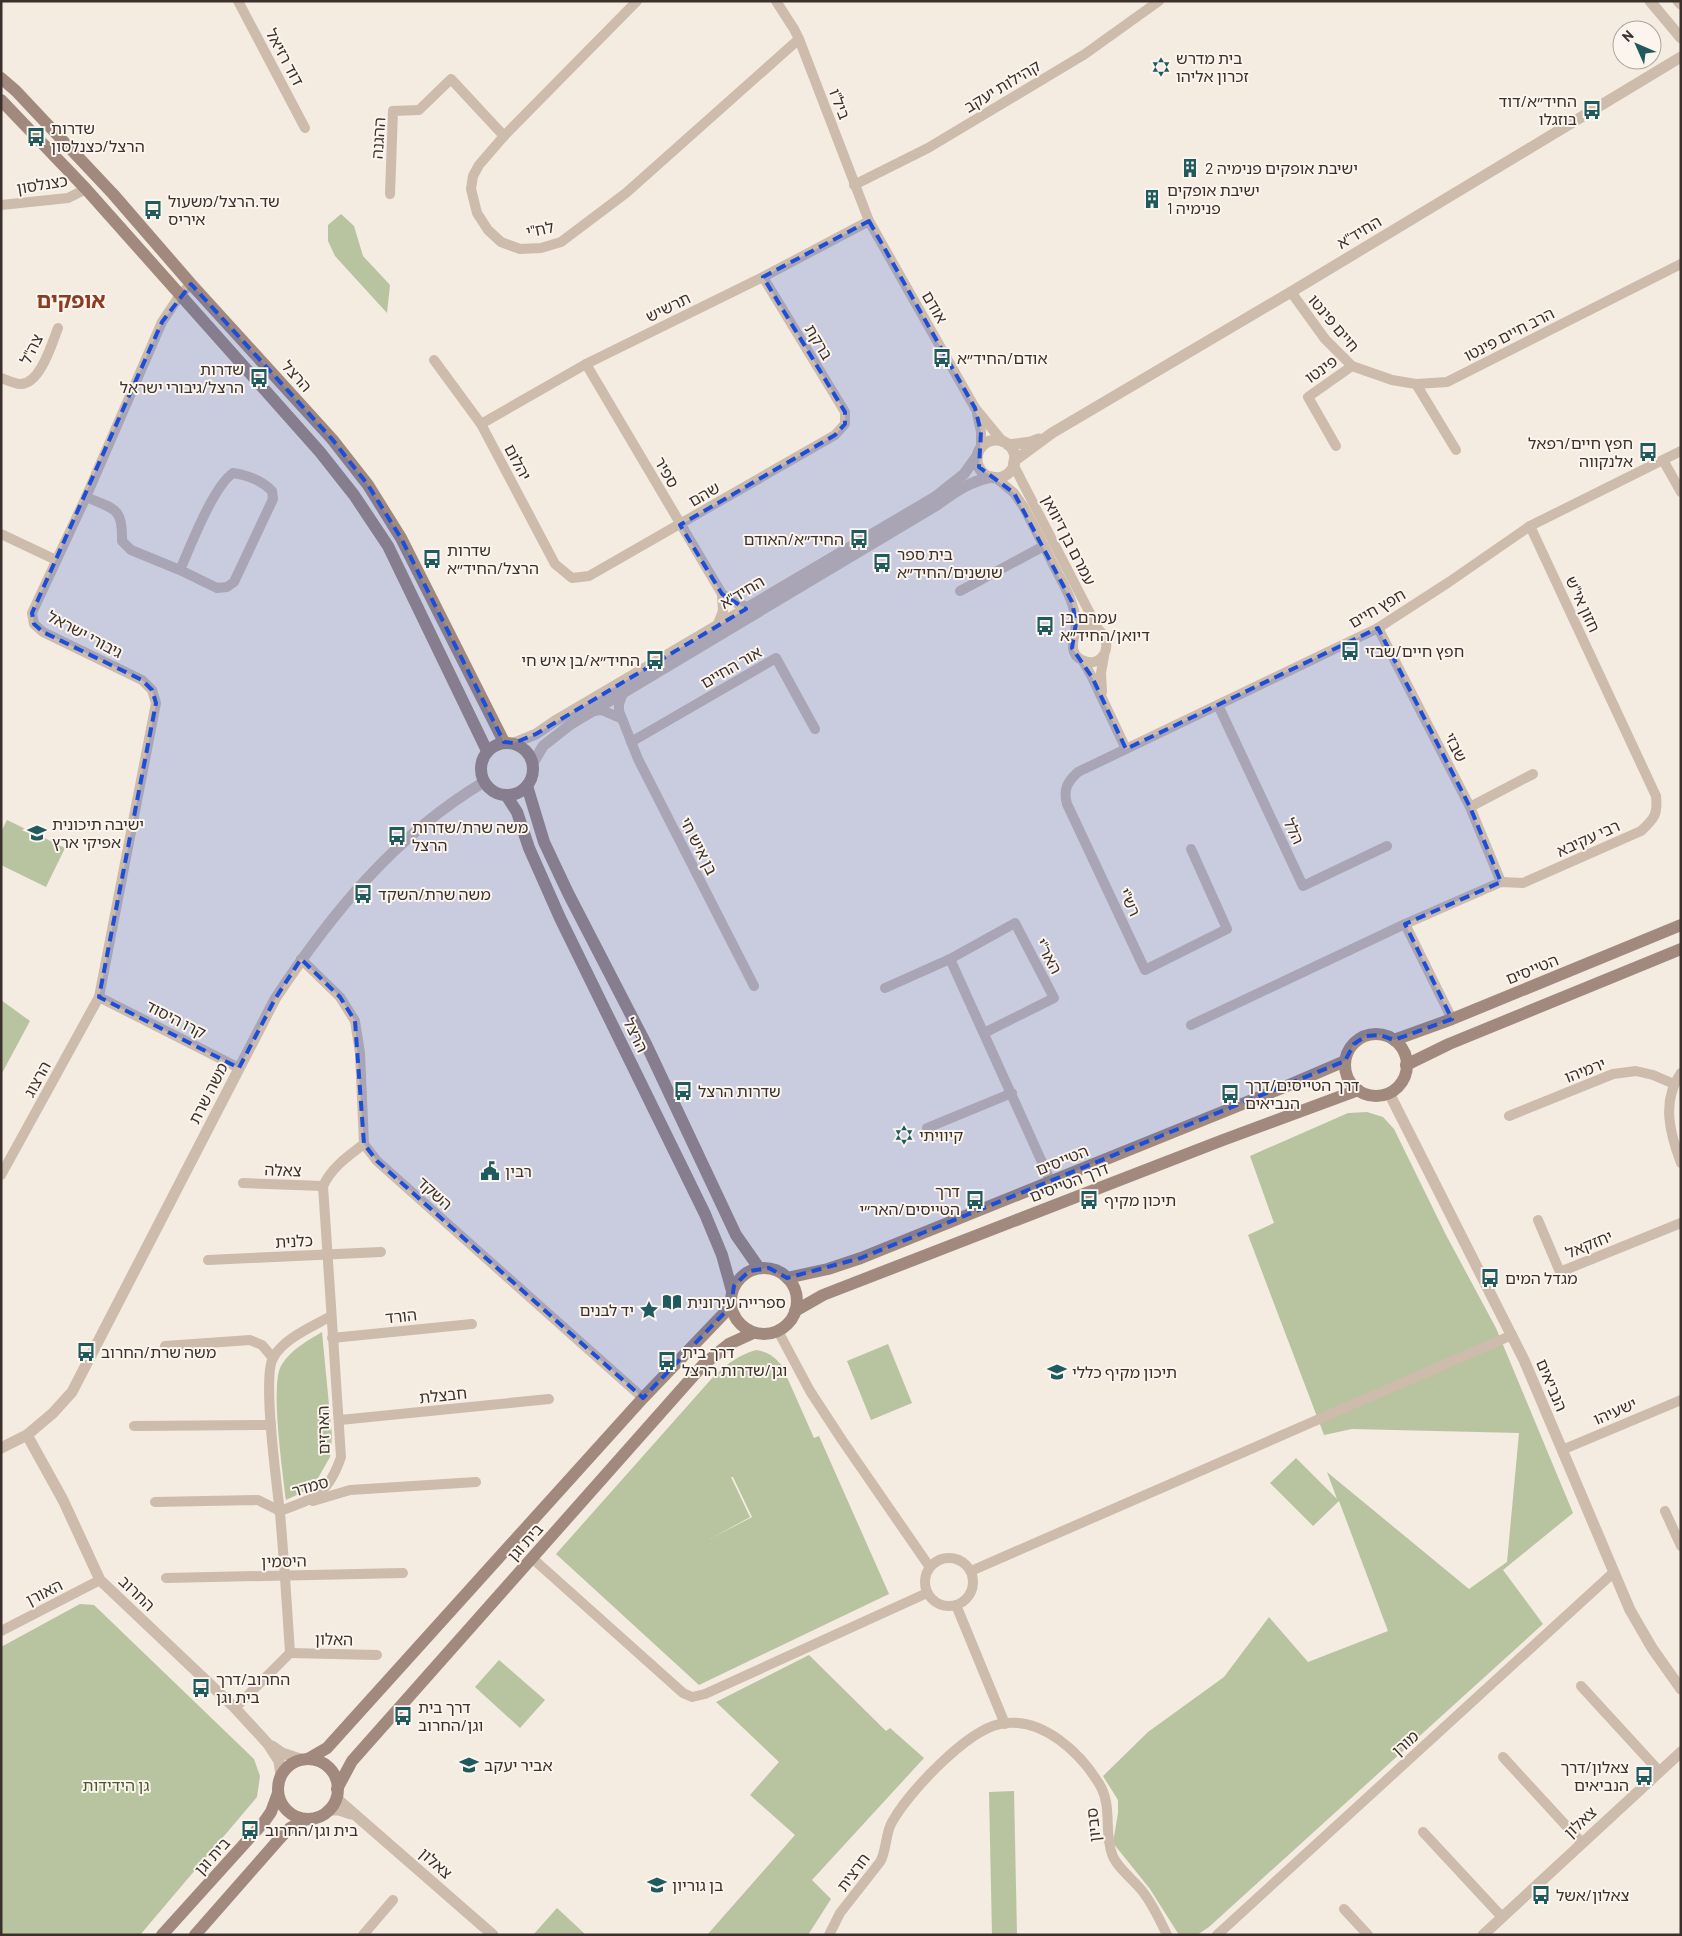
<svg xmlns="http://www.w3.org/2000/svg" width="1682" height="1936" font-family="Barlow,'Noto Sans Hebrew',sans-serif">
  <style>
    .green { fill: #b8c4a0; fill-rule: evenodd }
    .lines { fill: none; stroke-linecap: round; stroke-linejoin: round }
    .minor { stroke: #cdbbac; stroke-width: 10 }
    .tertiary { stroke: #cdbbac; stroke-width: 11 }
    .secondary { stroke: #a18a7d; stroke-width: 12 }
    .marked { fill: #1d4ed8; fill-opacity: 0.2; stroke: #1d4ed8; stroke-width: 4; stroke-dasharray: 10 6; stroke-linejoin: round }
    .labels { text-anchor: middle; stroke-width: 4; stroke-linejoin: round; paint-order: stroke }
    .street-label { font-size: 16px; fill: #3b302b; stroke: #fbf5ee }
    .poi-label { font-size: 16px; fill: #3b302b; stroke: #fbf5ee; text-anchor: start }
    .park-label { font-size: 16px; fill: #4a5a2e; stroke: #fbf5ee }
    .district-label { font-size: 21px; font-weight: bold; fill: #8c3b22; stroke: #fbf5ee }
  </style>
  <rect width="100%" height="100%" fill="#f4ebe1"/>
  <g class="green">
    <path d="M341 214 354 226 363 256 390 285 387 313 335 256 328 241V225Z"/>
    <path d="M7 820 65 848 46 887 1 865V832Z"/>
    <path d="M1 1000 30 1021 1 1075Z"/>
    <path d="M1367 1112 1383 1117 1394 1129 1446 1235 1496 1328 1573 1513 1503 1570 1543 1624 1209 1927 1197 1935H1179L1150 1889 1113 1843 1118 1813V1800L1103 1776 1148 1732 1224 1677 1269 1617 1308 1662 1388 1631 1339 1501 1313 1526 1270 1483 1296 1458 1337 1499 1327 1472 1469 1589 1507 1562 1519 1433 1352 1429 1324 1435 1248 1235 1274 1223 1250 1156 1348 1113Z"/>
    <path d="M322 1332 332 1436 330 1457 318 1478 303 1492 286 1500C283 1474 270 1385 281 1366 290 1350 307 1341 322 1332Z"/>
    <path d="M888 1344 912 1403 871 1420 847 1361Z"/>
    <path d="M756 1350C768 1352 774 1356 782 1366L814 1438 819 1436 889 1594 699 1685 556 1554 714 1376C727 1364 739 1355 756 1350ZM731 1477H733L752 1517 710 1539 750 1517Z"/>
    <path d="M80 1604 94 1605 254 1759 260 1776 257 1797 140 1935H1V1647Z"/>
    <path d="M809 1655 886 1731 890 1728 924 1758 812 1880 831 1899 808 1935H707L795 1835 750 1795 779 1762 716 1702Z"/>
    <path d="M499 1660 545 1700 520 1728 475 1687Z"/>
    <path d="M1014 1791 1017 1935H992L989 1792Z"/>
    <path d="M557 1908 586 1935H533Z"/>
  </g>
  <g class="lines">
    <g class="minor">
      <path d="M238 1 305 128"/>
      <path d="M637 1 504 136 479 165 473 176 471 189 477 213 488 230 501 242 520 249 541 248 561 242 626 193 799 39"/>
      <path d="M776 1 794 29 799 39 869 221 975 408 1003 442"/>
      <path d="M854 185 928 148 1085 54 1159 1"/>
      <path d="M390 194 393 111 419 110 451 79 504 136"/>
      <path d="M1 205 68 198 86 189"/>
      <path d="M1291 292 1325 339 1352 366 1392 380 1416 384 1447 382 1681 264"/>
      <path d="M434 360 481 424 555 564 572 578 589 576 835 435 845 424V412L763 277"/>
      <path d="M586 364 722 594 723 611 717 626"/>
      <path d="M1 378C7 380 14 384 20 384 40 385 52 343 58 328"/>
      <path d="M1416 384 1456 450"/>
      <path d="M977 414 981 432V448"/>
      <path d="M481 424 586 364 763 277 869 221"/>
      <path d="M1336 446 1308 397 1352 366"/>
      <path d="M1663 460 1681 492"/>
      <path d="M1013 464 1098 629"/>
      <path d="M995 477 1014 493 1023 506C1035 528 1046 550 1057 572 1063 583 1070 595 1073 607 1075 612 1076 617 1076 622 1076 635 1066 653 1082 660 1102 670 1116 644 1098 629 1088 626 1080 628 1074 637"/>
      <path d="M86 497C114 509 123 507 122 541L131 550 180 570 217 588 227 587 234 582 273 499 272 491C262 481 247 475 233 473 213 487 191 545 180 570"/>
      <path d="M1 534 56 560"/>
      <path d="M960 591 1044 546"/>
      <path d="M722 594 734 602 747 607"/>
      <path d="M1378 628 1470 807 1501 882"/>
      <path d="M1083 661 1092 677 1126 749"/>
      <path d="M1102 692 1101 673 1104 656"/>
      <path d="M623 693 619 704V711L638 759 754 986"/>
      <path d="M1218 705 1303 886 1387 846"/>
      <path d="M593 711 602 710 620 718"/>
      <path d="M631 742 776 658 815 729"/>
      <path d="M1470 807 1533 774"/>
      <path d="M1191 849 1227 929 1145 970 1067 804C1063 790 1067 782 1078 772L1378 628 1449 582 1530 526 1681 451"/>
      <path d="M1405 924 1452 1019"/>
      <path d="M301 959 340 997 355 1021 360 1053 364 1144 377 1161 643 1398"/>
      <path d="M950 959 1015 923 1054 998 984 1033"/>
      <path d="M885 988 950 959 1051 1182"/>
      <path d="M99 997 239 1068"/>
      <path d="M1191 1025 1405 924 1501 882 1523 883 1641 831C1654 819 1658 815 1656 796L1530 526"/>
      <path d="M1681 1073C1661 1101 1670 1134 1681 1163"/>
      <path d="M1509 1116 1613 1074 1636 1071 1653 1075 1674 1084"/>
      <path d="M927 1128 1012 1093"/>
      <path d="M1 1175 99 997 156 703 152 690 142 680 43 632 34 624 32 613 86 497 162 322 180 295 191 284"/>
      <path d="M243 1183 323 1186"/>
      <path d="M1538 1220 1560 1272 1681 1223"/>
      <path d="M208 1260 381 1252"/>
      <path d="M778 1331 810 1391 842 1440 929 1566"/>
      <path d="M332 1338 472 1324"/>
      <path d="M165 1346 250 1340 262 1345 273 1358"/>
      <path d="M340 1420 549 1399"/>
      <path d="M134 1426 271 1425"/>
      <path d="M1562 1450 1681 1400"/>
      <path d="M313 1501 350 1490 476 1482"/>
      <path d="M155 1502 258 1500 280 1511 284 1509"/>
      <path d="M280 1511C315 1498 328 1495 341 1457L323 1186C332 1167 347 1157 364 1144"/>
      <path d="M1665 1511 1681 1546"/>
      <circle cx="949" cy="1582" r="24"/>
      <path d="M532 1558 683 1693 692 1697 705 1694 927 1593"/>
      <path d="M971 1571 1512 1335"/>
      <path d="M166 1578 403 1573"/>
      <path d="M956 1605 1005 1724"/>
      <path d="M1 1631 100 1580"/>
      <path d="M290 1653 377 1655"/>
      <path d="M1581 1686 1659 1771"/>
      <path d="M235 1708 290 1653C287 1606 284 1559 280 1513 277 1485 262 1378 273 1358 284 1338 312 1327 331 1316"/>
      <path d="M1503 1757 1582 1843"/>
      <path d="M1423 1832 1502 1917"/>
      <path d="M1344 1909 1368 1935"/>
      <path d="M363 1935 393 1900"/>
      <path d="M829 1935 840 1913 880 1862C887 1850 885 1834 892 1822 909 1792 966 1731 1000 1724 1042 1715 1082 1754 1101 1787 1112 1808 1104 1832 1112 1854 1116 1867 1135 1881 1143 1892 1153 1905 1160 1920 1167 1935"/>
      <path d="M1217 1935 1613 1573"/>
    </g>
    <g class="tertiary">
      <path d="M1650 1 1681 38"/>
      <path d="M1678 1 1681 4"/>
      <circle cx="996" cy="459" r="19"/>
      <path d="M1008 445 1031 442 1039 439"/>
      <path d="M1014 461 1052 433 1291 292 1681 57"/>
      <path d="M514 743 536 734 555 721 935 497 964 474 977 456"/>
      <path d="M533 763 543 746 571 724 937 505C955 492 970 481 992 477"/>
      <path d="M1389 1093 1524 1360 1630 1610 1652 1648 1681 1689"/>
      <path d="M27 1435 63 1500 100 1580 235 1708 268 1744 279 1761 281 1776"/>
      <path d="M1 1448 27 1435 53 1413 72 1392 275 999C331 914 395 835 484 782"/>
      <path d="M272 1746 282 1753 303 1760"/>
      <path d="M336 1798 493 1935"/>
      <path d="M328 1810H339L351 1814"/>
      <path d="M1483 1935 1681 1752"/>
    </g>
    <g class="secondary">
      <path d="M1 78 16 91 113 194 191 284 332 439 368 485 401 538 504 742"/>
      <path d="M1 100 86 189 320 452 354 495 388 546 487 751"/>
      <circle cx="507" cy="769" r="26"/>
      <path d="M527 786 544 842 568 893 646 1044 736 1235 759 1268"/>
      <path d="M506 795 517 812 529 848 560 918 705 1214 722 1255 732 1291"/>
      <circle cx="1376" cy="1065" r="31"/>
      <path d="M1394 1040 1452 1019 1681 925"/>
      <path d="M1406 1065 1449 1044 1681 949"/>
      <circle cx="764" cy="1301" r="33"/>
      <path d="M787 1278 828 1269 861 1258 1282 1088 1345 1061"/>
      <path d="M795 1311 823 1295 1223 1140 1358 1090"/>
      <path d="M308 1759 327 1748 643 1398 731 1306"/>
      <circle cx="308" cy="1789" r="30"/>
      <path d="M337 1789 352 1761 703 1365 729 1344 753 1333"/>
      <path d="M162 1935 264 1822 271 1812 278 1793"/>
      <path d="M195 1935 281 1837 290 1828 307 1819"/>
    </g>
  </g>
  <path class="marked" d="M869 221 975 408 981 432 979 467 1014 493 1072 602 1076 623 1072 648 1092 677 1126 749 1378 628 1470 807 1501 882 1405 924 1452 1019 1394 1040 1380 1035 1366 1036 1354 1044 1345 1061 861 1258 787 1278 769 1268 749 1271 734 1286 731 1306 643 1398 377 1161 364 1144 355 1021 340 997 301 959 275 999 239 1068 99 997 156 703 152 690 142 680 43 632 34 624 32 613 162 322 191 284 332 439 368 485 401 538 504 742 514 743 536 734 746 609 722 594 680 525 835 435 845 424V412L763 277Z"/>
  <defs>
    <g id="synagogue-bare" transform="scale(1.5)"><path d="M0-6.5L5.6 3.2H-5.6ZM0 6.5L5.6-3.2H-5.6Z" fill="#1f5a5e" stroke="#fbf5ee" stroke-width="2.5" paint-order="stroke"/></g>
    <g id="bus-bare" transform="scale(1.5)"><path d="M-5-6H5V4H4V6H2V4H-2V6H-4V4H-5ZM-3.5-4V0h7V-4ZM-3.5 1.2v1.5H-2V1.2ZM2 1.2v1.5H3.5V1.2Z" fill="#1f5a5e" stroke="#fbf5ee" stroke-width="2.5" paint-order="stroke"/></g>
    <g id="building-bare" transform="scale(1.5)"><path d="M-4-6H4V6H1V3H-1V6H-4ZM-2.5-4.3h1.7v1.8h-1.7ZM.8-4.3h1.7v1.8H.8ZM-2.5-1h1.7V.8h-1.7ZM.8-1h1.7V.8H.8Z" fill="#1f5a5e" stroke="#fbf5ee" stroke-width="2.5" paint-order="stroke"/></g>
    <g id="school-bare" transform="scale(1.5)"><path d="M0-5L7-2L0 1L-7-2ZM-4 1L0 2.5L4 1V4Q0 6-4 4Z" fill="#1f5a5e" stroke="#fbf5ee" stroke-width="2.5" paint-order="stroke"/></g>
    <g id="civic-bare" transform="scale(1.5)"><path d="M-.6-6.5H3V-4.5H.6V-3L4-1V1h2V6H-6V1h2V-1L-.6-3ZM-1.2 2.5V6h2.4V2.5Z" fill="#1f5a5e" stroke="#fbf5ee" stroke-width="2.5" paint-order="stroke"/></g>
    <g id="library-bare" transform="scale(1.5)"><path d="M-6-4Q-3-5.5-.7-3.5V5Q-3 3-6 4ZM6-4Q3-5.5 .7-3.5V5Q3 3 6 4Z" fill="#1f5a5e" stroke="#fbf5ee" stroke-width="2.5" paint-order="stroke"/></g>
    <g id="sight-bare" transform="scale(1.5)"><path d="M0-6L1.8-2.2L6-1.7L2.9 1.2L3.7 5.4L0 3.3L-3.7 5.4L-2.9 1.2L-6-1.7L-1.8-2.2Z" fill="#1f5a5e" stroke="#fbf5ee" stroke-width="2.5" paint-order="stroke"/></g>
  </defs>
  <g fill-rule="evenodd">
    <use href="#synagogue-bare" x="1161" y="67"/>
    <use href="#bus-bare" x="1592" y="110"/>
    <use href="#bus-bare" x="36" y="137"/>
    <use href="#building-bare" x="1190" y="168"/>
    <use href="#building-bare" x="1152" y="199"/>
    <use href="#bus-bare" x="153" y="210"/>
    <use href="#bus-bare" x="942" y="358"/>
    <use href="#bus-bare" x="259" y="378"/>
    <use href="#bus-bare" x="1648" y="452"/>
    <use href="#bus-bare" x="859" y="539"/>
    <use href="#bus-bare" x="432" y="559"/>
    <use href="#bus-bare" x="882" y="563"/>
    <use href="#bus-bare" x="1045" y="626"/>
    <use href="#bus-bare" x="1350" y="651"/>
    <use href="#bus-bare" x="655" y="660"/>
    <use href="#school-bare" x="37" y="833"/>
    <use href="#bus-bare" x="397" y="836"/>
    <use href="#bus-bare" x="363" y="894"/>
    <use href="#bus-bare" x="683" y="1091"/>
    <use href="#bus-bare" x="1230" y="1094"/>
    <use href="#synagogue-bare" x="904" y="1135"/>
    <use href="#civic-bare" x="490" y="1171"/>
    <use href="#bus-bare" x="975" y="1200"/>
    <use href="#bus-bare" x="1089" y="1200"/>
    <use href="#bus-bare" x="1490" y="1278"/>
    <use href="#library-bare" x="672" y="1302"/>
    <use href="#sight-bare" x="649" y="1310"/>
    <use href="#bus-bare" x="86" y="1352"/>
    <use href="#bus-bare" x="667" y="1361"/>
    <use href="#school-bare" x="1057" y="1372"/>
    <use href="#bus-bare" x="201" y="1688"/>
    <use href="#bus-bare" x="403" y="1716"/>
    <use href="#school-bare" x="469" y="1765"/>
    <use href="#bus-bare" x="1644" y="1776"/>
    <use href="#bus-bare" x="250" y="1830"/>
    <use href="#school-bare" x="657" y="1885"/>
    <use href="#bus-bare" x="1541" y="1895"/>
  </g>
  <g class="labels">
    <g class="street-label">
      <text transform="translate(285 57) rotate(62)" y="6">דוד רזיאל</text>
      <text transform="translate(1002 86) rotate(-31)" y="6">קהילות יעקב</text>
      <text transform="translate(840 104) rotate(69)" y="6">ביל"ו</text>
      <text transform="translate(378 138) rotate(-86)" y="6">ההגנה</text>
      <text transform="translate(42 184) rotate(-9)" y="6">כצנלסון</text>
      <text transform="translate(540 229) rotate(-12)" y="6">לח"י</text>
      <text transform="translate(1359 232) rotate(-31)" y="6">החיד"א</text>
      <text transform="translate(668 307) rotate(-26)" y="6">תרשיש</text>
      <text transform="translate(935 307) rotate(60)" y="6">אודם</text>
      <text transform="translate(1334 323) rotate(50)" y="6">חיים פינטו</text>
      <text transform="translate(1509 334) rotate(-27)" y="6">הרב חיים פינטו</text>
      <text transform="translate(819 342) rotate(59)" y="6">ברקת</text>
      <text transform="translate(31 349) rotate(-64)" y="6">צה"ל</text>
      <text transform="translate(1321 369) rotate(-35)" y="6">פינטו</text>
      <text transform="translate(297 376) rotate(48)" y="6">הרצל</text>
      <text transform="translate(518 462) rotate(62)" y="6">יהלום</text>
      <text transform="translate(667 472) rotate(60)" y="6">ספיר</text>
      <text transform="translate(704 494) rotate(-30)" y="6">שהם</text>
      <text transform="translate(1069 540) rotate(63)" y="6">עמרם בן דיוואן</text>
      <text transform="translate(742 592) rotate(-31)" y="6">החיד"א</text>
      <text transform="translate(1583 604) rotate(65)" y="6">חזון אי"ש</text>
      <text transform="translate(1377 608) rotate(-30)" y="6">חפץ חיים</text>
      <text transform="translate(85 634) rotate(28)" y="6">גיבורי ישראל</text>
      <text transform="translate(731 667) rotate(-30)" y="6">אור החיים</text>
      <text transform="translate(1456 747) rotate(63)" y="6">שבזי</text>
      <text transform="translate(1294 831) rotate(65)" y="6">הלל</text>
      <text transform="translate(1588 838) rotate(-24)" y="6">רבי עקיבא</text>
      <text transform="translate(699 846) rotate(63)" y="6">בן איש חי</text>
      <text transform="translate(1130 902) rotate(65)" y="6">רש"י</text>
      <text transform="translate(1049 956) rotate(62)" y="6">האר"י</text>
      <text transform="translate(1532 969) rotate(-22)" y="6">הטייסים</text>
      <text transform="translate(176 1019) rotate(27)" y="6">קרו היסוד</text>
      <text transform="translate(636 1035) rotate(64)" y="6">הרצל</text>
      <text transform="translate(1585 1070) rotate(-21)" y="6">ירמיהו</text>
      <text transform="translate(37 1079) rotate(-61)" y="6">הרצוג</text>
      <text transform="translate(208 1093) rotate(-63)" y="6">משה שרת</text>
      <text transform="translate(1062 1160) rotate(-22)" y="6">הטייסים</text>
      <text transform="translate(283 1170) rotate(2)" y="6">צאלה</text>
      <text transform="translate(1069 1182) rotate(-21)" y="6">דרך הטייסים</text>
      <text transform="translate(435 1193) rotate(42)" y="6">השקד</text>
      <text transform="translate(294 1241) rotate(-3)" y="6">כלנית</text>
      <text transform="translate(1589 1244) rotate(-22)" y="6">יחזקאל</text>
      <text transform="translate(401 1316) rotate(-6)" y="6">הורד</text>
      <text transform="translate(1552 1385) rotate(67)" y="6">הנביאים</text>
      <text transform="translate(443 1395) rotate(-6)" y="6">חבצלת</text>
      <text transform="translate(1615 1411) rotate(-23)" y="6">ישעיהו</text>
      <text transform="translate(323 1430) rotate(-91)" y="6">הארזים</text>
      <text transform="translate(310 1486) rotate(-16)" y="6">סמדר</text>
      <text transform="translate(525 1542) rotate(-48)" y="6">בית וגן</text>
      <text transform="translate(284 1561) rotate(-1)" y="6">היסמין</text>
      <text transform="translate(44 1592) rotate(-27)" y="6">האורן</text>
      <text transform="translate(137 1593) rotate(44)" y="6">החרוב</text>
      <text transform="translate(334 1639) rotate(1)" y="6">האלון</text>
      <text transform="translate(1405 1743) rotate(-42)" y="6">מורן</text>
      <text transform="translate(1580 1822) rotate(-43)" y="6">צאלון</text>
      <text transform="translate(1093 1825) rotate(-96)" y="6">סביון</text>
      <text transform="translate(212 1856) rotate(-48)" y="6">בית וגן</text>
      <text transform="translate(436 1863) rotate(41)" y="6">צאלון</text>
      <text transform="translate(853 1872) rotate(-53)" y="6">חרצית</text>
    </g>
    <g class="poi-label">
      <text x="1176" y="64">בית מדרש<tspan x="1176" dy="18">זכרון אליהו</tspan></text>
      <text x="1577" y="107" text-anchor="end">החיד״א/דוד<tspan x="1577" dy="18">בוזגלו</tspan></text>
      <text x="51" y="134">שדרות<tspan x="51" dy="18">הרצל/כצנלסון</tspan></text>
      <text x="1205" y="174">ישיבת אופקים פנימיה 2</text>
      <text x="1167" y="196">ישיבת אופקים<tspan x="1167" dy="18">פנימיה 1</tspan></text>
      <text x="168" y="207">שד.הרצל/משעול<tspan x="168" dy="18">איריס</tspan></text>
      <text x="957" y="364">אודם/החיד״א</text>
      <text x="244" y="375" text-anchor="end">שדרות<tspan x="244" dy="18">הרצל/גיבורי ישראל</tspan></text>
      <text x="1633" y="449" text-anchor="end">חפץ חיים/רפאל<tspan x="1633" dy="18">אלנקווה</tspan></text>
      <text x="844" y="545" text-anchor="end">החיד״א/האודם</text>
      <text x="447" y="556">שדרות<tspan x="447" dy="18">הרצל/החיד״א</tspan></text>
      <text x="897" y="560">בית ספר<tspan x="897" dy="18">שושנים/החיד״א</tspan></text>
      <text x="1060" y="623">עמרם בן<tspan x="1060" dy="18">דיואן/החיד״א</tspan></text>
      <text x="1365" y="657">חפץ חיים/שבזי</text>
      <text x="640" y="666" text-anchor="end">החיד״א/בן איש חי</text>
      <text x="52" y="830">ישיבה תיכונית<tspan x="52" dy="18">אפיקי ארץ</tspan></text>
      <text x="412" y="833">משה שרת/שדרות<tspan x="412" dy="18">הרצל</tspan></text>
      <text x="378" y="900">משה שרת/השקד</text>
      <text x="1245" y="1091">דרך הטייסים/דרך<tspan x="1245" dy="18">הנביאים</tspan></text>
      <text x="698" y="1097">שדרות הרצל</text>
      <text x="919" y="1141">קיוויתי</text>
      <text x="505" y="1177">רבין</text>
      <text x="960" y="1197" text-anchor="end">דרך<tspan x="960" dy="18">הטייסים/האר״י</tspan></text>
      <text x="1104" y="1206">תיכון מקיף</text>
      <text x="1505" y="1284">מגדל המים</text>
      <text x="687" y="1308">ספרייה עירונית</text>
      <text x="634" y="1316" text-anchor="end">יד לבנים</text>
      <text x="101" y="1358">משה שרת/החרוב</text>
      <text x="682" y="1358">דרך בית<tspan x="682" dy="18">וגן/שדרות הרצל</tspan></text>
      <text x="1072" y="1378">תיכון מקיף כללי</text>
      <text x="216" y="1685">החרוב/דרך<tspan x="216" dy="18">בית וגן</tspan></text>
      <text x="418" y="1713">דרך בית<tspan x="418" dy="18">וגן/החרוב</tspan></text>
      <text x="484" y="1771">אביר יעקב</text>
      <text x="1629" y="1773" text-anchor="end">צאלון/דרך<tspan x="1629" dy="18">הנביאים</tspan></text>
      <text x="265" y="1836">בית וגן/החרוב</text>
      <text x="672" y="1891">בן גוריון</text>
      <text x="1556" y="1901">צאלון/אשל</text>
    </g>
    <g class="park-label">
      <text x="116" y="1791">גן הידידות</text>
    </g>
    <g class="district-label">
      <text x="71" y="308">אופקים</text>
    </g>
  </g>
  <rect width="1682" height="1936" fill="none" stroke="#3b302b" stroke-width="5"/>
  <g transform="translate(1637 45) rotate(315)"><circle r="24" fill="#fbf5ee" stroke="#aea6a0"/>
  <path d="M0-4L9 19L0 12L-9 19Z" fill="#1f5a5e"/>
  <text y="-8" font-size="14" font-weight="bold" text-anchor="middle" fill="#3b302b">N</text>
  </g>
</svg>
